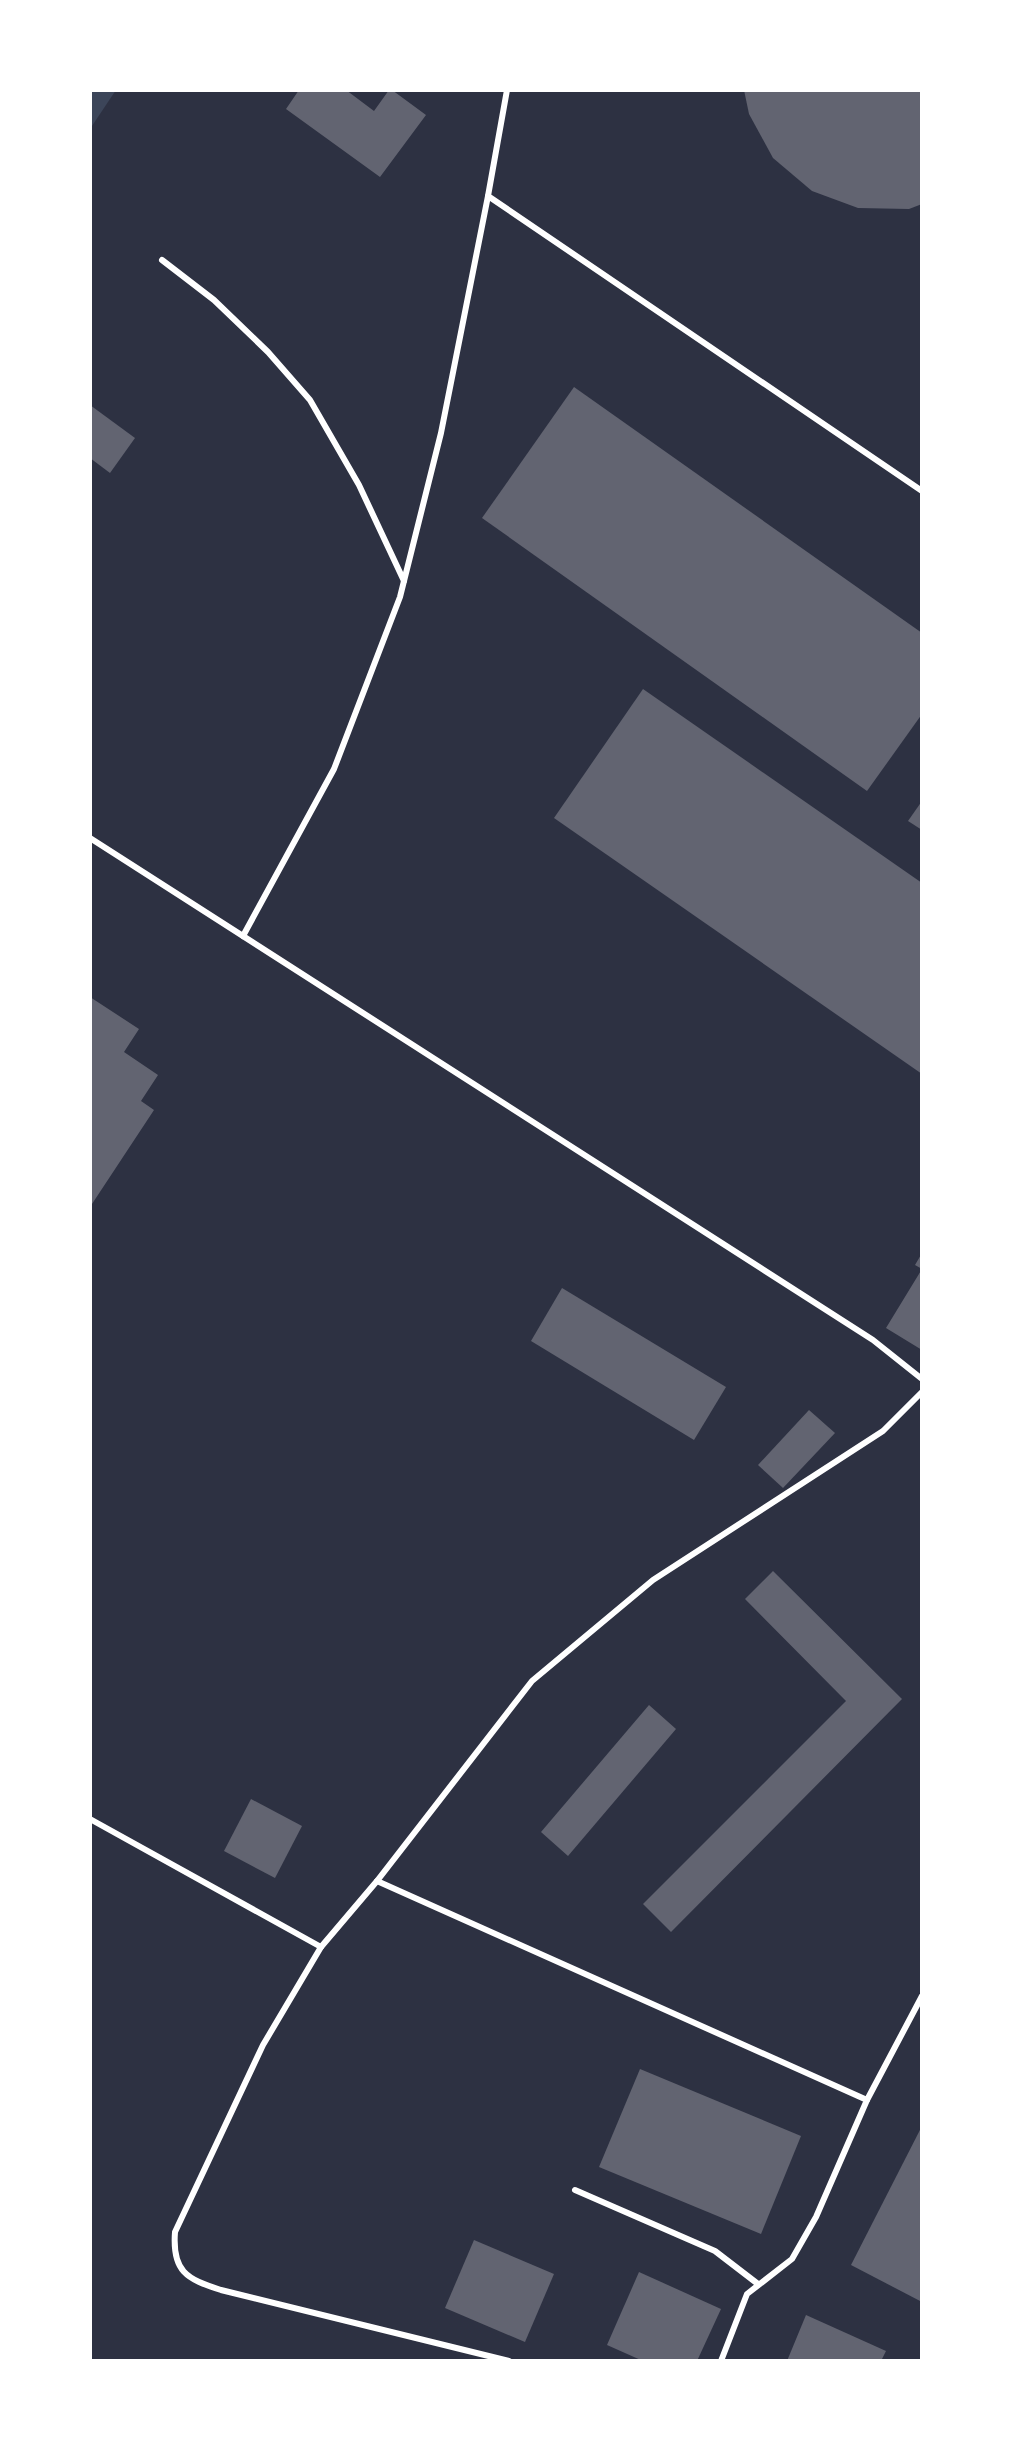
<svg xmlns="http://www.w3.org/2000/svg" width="1012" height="2451" font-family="Barlow,sans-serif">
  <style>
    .green { fill: #3c4559 }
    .building { fill: #626471 }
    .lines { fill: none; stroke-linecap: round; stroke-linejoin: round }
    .service { stroke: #fff; stroke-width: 6 }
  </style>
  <rect width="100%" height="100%" fill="#2d3142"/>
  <path class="green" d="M90 90H116L90 129Z"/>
  <g class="building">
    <path d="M299 90H346L374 111 389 90H392L426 115 380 177 286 109Z"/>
    <path d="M744 90H922V204L909 209 858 208 812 191 773 158 749 114Z"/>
    <path d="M574 387 922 633V714L867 791 482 518Z"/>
    <path d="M90 405 135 438 110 473 90 458Z"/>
    <path d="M643 689 922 883V1074L554 818Z"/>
    <path d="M922 801V830L908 821Z"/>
    <path d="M90 997 139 1029 124 1052 158 1075 141 1101 154 1110 90 1207Z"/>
    <path d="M922 1253V1350L886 1328 922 1269 915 1265Z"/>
    <path d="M562 1288 726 1387 694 1440 531 1341Z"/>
    <path d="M809 1410 835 1433 783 1488 758 1465Z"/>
    <path d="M773 1571 902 1699 671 1932 643 1904 846 1701 745 1599Z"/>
    <path d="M649 1705 676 1729 568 1856 541 1832Z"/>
    <path d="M251 1799 302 1826 275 1878 224 1851Z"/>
    <path d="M640 2069 801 2136 761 2234 599 2167Z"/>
    <path d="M922 2126V2302L851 2265Z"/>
    <path d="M474 2240 554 2274 525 2342 445 2308Z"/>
    <path d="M639 2272 721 2309 697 2361H643L607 2345Z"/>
    <path d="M806 2315 886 2351 881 2361H787Z"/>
  </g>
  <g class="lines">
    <g class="service">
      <path d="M507 90 488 196 922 491"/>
      <path d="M162 260 214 300 268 352 310 400 359 485 404 581"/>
      <path d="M90 838 873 1340 922 1379"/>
      <path d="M243 936 334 769 400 597 441 433 488 196"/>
      <path d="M90 1819 321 1947 377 1881 532 1681 653 1580 883 1431 922 1392"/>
      <path d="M377 1881 867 2100 816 2217 792 2259 747 2294 721 2361"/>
      <path d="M321 1947 263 2045 175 2232C172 2271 186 2279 221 2290L509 2361"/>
      <path d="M867 2100 922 1996"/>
      <path d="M575 2190 715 2251 758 2284"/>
    </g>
  </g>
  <rect width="1012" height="2451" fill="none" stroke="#ffffff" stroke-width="184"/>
</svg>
